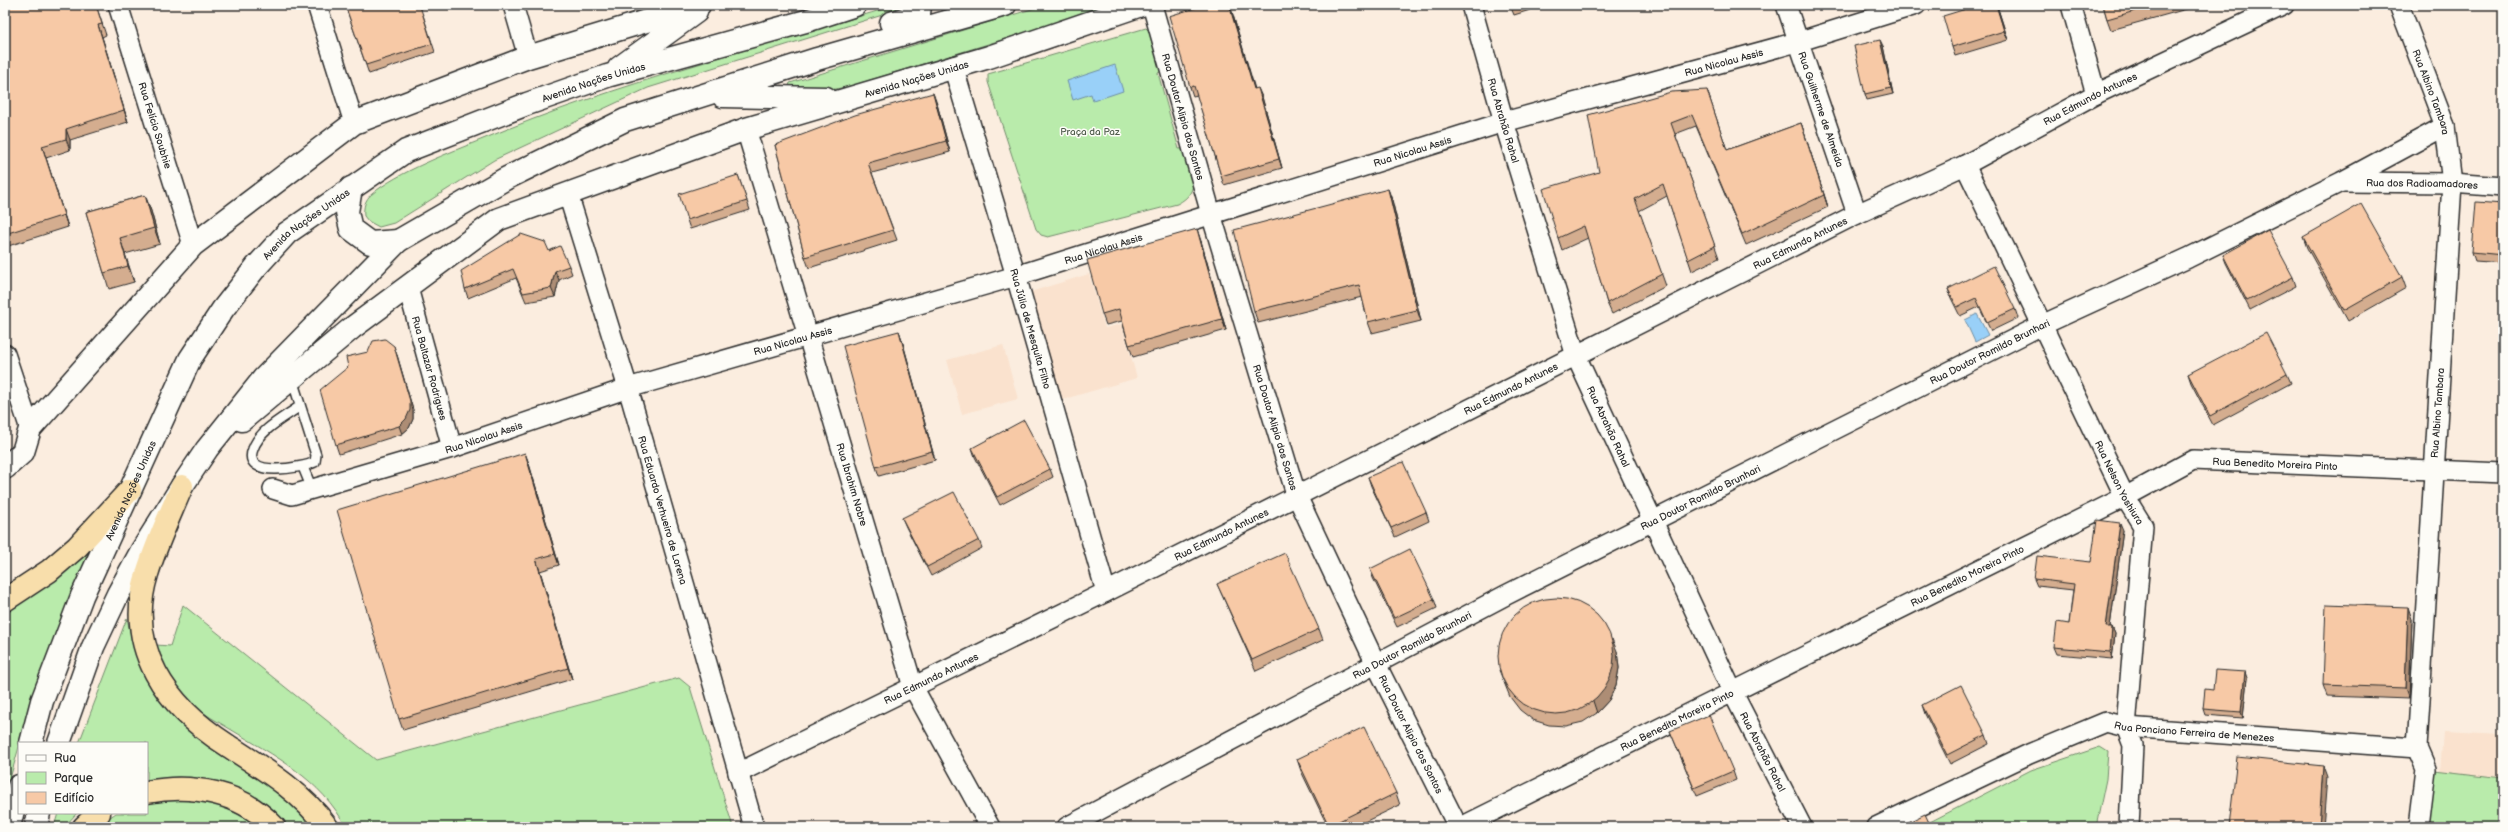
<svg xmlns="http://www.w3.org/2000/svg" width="2508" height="832" font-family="'Balsamiq Sans',sans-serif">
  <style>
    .built { fill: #fae2ce }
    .green { fill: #b9ebab; stroke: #728b6b }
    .water { fill: #99d0f8; stroke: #6d8ea6 }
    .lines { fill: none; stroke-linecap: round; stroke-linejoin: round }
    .lane-casing { stroke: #2b2b2b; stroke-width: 12 }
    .street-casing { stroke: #2b2b2b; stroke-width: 22 }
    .secondary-casing { stroke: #2b2b2b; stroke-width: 25 }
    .highway-casing { stroke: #2b2b2b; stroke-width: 25 }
    .lane { stroke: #fdfcf7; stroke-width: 9 }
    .street { stroke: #fdfcf7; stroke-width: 19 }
    .secondary { stroke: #fdfcf7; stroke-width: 22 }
    .highway { stroke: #f8deab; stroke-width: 22 }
    .wall { fill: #d4ad8f; stroke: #2b2b2b }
    .shaded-wall { fill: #ad8d74; stroke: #2b2b2b }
    .building { fill: #f7c9a6; stroke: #2b2b2b }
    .labels { text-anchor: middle; stroke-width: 3; stroke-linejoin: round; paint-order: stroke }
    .street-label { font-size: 10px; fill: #2b2b2b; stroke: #fdfcf7 }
    .park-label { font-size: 10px; fill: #4e5b4b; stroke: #fdfcf7 }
  </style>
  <rect width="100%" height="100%" fill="#fbeddf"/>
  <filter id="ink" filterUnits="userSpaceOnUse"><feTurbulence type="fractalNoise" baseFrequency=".025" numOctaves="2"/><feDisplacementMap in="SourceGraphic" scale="8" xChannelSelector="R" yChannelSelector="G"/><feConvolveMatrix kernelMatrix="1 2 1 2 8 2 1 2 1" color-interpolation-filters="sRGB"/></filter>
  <g filter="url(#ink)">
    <g class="built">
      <path d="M1089 274 1105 328 1122 324 1137 378 1061 400 1030 292Z"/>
      <path d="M1003 345 1018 399 962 414 947 360Z"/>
      <path d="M2443 732 2503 735V827H2436Z"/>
    </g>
    <g class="green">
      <path d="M897 5H907L905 8 648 88 494 160 394 223 379 227 368 221 364 216C363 208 365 199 372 194 398 172 451 152 483 139 615 84 760 47 897 5Z"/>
      <path d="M1045 5H1116L854 85 832 90 793 89 789 86 790 83Z"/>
      <path d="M1146 28 1153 35 1162 71 1158 73 1179 149 1186 148C1191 171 1203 191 1177 204L1048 237 1041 235 1036 229 988 82V74Z"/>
      <path d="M100 533 70 600 39 677 5 796V609Z"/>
      <path d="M183 605 376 760 679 678 690 687 733 827H346C321 779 275 756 230 729 217 721 203 714 192 704 175 689 164 666 156 645L170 646Z"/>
      <path d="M127 618C134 654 147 686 172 713L282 792 317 827H286L267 808 202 780 178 777 147 780V743H79Z"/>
      <path d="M2100 747 2108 752 2106 779 2096 827H1930L1928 823 2031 770Z"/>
      <path d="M2426 769 2503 778V827H2419Z"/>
      <path d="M170 797C212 802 224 804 260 827H96L116 813H147V800Z"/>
      <path d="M58 813H77L64 827H54Z"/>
    </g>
    <g class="water">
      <path d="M1115 65 1123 91 1093 101 1091 94 1073 100 1067 81Z"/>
      <path d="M1977 314 1988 335 1975 342 1965 320Z"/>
    </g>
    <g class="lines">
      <g class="lane-casing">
        <g id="lane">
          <path d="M292 379 316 455 315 462C303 468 241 479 253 449 260 429 284 418 300 406"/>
          <path d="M303 467 312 489"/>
        </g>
      </g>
      <g class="street-casing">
        <g id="street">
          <path id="s1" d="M118 5 193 245"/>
          <path d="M317 5 354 123"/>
          <path d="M513 5 528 57"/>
          <path id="s2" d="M1152 5 1211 214 1296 494 1375 662 1458 827"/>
          <path id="s3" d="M1471 5 1504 122 1576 356 1733 693 1802 827"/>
          <path id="s4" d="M1786 5 1857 214"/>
          <path d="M2071 5 2096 94"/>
          <path id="s5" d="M2399 5 2445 126 2452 183 2417 748 2426 769 2419 827"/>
          <path id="s6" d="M953 66 1016 276 1106 592"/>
          <path id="s7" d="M746 129 913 687 990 827"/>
          <path id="s8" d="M1965 165 2125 497 2143 526 2126 727 2133 745 2129 827"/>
          <path id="s9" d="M2343 182 2452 183 2503 187"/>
          <path id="s10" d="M568 194 628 388 754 827"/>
          <path id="s11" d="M408 288 452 448"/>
          <path d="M5 354 30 429"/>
          <path id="s12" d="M273 489 292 495 452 448 628 388 1016 276 1504 122 1797 42 1916 5"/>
          <path id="s13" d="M738 773 1106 592 1857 214 1965 165 2096 94 2284 5"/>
          <path id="s14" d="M1067 827 1506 595 2042 325 2188 258 2341 182 2445 126"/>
          <path id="s15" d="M1461 827 2125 497 2193 460 2503 473"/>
          <path id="s16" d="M1876 827 2029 754 2106 722 2126 727 2417 748"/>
        </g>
      </g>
      <g class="secondary-casing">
        <g id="secondary">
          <path d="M891 23 919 14 920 5"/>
          <path d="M619 68 696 12"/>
          <path d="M723 96 826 98"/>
          <path d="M351 188 347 212 351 229 370 243 398 241"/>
          <path id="s17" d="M242 420 352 328 499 219 746 129 989 57 1141 5"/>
          <path d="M5 468 23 452 30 429 193 245 354 123 528 57 699 5"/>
          <path id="s18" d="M31 743 42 701 82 596 190 359 223 309 256 267 287 233 406 151 527 104 607 76 806 21 855 5"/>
          <path d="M59 743 93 647 118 594 142 550 182 486 207 449 263 379 398 241 505 179 625 120 817 59 1005 5"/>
          <path d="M9 827 19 786"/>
          <path d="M36 827 39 813"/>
        </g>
      </g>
      <g class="highway-casing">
        <g id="highway">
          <path d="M182 486C170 515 156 544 147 574 124 648 167 707 227 745 264 769 301 791 327 827"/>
          <path d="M5 600 49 571 77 547 130 490"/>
          <path d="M147 792C192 783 242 792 274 827"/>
          <path d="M84 827 99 813"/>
        </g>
      </g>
      <use href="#lane" class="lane"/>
      <use href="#street" class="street"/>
      <use href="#secondary" class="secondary"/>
      <use href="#highway" class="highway"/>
    </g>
    <g class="wall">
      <path d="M9 5H96L106 35 102 37 128 122 70 140V150L46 158 68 227 5 247V6Z"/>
      <path d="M345 5H416V7L423 15 435 52 369 74Z"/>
      <path d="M1230 5 1255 89 1262 97 1282 168 1224 185 1221 176 1197 95 1193 96 1190 87Z"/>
      <path d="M1510 5H1546L1514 15Z"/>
      <path d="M1822 5H1829L1823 7Z"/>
      <path d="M2103 5H2201L2111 30 2107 19Z"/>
      <path d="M1998 9 2008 40 1955 56 1952 47Z"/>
      <path d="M1883 46 1893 94 1867 100 1865 94Z"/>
      <path d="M1707 90 1727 150 1801 123 1828 207 1746 245 1696 126 1675 134 1719 258 1692 271 1667 196 1639 211 1666 286 1612 314 1607 303 1588 238 1562 250 1558 238 1599 172Z"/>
      <path d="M937 104 950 152 872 173 897 240 809 268 805 257 775 145Z"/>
      <path d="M738 175 750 210 690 229 687 220Z"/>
      <path d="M1388 189 1392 200 1421 321 1372 333 1368 322 1362 297 1258 323 1254 311Z"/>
      <path d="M145 195 151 211 160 244 125 254 134 282 109 289 104 273 86 212Z"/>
      <path d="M2503 204V263L2475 261 2472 252Z"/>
      <path d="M2303 237 2402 277 2406 288 2348 321 2307 248Z"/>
      <path d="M1201 241 1226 330 1133 357 1129 345 1122 321 1106 325 1102 314Z"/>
      <path d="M549 251 569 266 572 274 559 280 555 297 526 302 516 278 468 298 465 289Z"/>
      <path d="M2223 255 2293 277 2296 286 2250 310 2226 263Z"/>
      <path d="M1948 289 2015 309 2018 318 1991 331 1979 307 1960 316 1951 298Z"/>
      <path d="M899 331 902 340 935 460 879 476 876 467Z"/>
      <path d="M397 355 413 410V419L409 428 402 434 339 454 336 445Z"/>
      <path d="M2188 374H2287L2291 383 2213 425 2191 383Z"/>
      <path d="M972 448 1050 469 1053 477 1000 505 975 457Z"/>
      <path d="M525 453 529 464 559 565 540 571 572 679 403 730 399 719Z"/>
      <path d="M1368 477 1426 512 1429 521 1395 537 1371 486Z"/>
      <path d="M902 518 979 540 982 548 931 576 906 527Z"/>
      <path d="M2123 530 2110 627H2112L2115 634 2112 659 2057 654 2054 647 2069 624 2073 590 2037 586 2034 579 2091 562Z"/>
      <path d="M1370 569 1434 599 1437 608 1397 627 1373 578Z"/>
      <path d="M1217 584 1319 629 1323 640 1256 671 1222 595Z"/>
      <path d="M2412 619 2409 699 2327 696 2323 685Z"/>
      <path d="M1617 651 1619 668 1616 685 1609 700 1597 713 1583 722 1566 726 1549 725 1533 720 1520 710 1510 697 1499 670Z"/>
      <path d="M2247 678 2243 718 2205 715 2203 709 2213 690Z"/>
      <path d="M1922 705 1986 735 1989 744 1950 764 1925 714Z"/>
      <path d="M1670 731 1733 771 1736 780 1697 796Z"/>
      <path d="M1297 759 1396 793 1400 805 1354 827H1328L1301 771Z"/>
    </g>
    <g class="shaded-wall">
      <path d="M1229 5H1230L1257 98 1254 89Z"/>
      <path d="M1997 5 1998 9 2008 40 2004 31Z"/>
      <path d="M98 25 102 37 128 122 124 110Z"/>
      <path d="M1880 40 1883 46 1893 94 1891 88Z"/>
      <path d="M1258 88 1262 97 1282 168 1279 159Z"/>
      <path d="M933 93 937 104 950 152 946 141Z"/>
      <path d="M1801 123 1805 135 1828 207 1824 195Z"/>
      <path d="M66 129 70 140V150L66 139Z"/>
      <path d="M42 146 46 158 68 227 64 215Z"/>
      <path d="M1388 189 1392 200 1421 321 1417 310Z"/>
      <path d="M145 195 151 211 160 244 154 228Z"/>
      <path d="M1197 229 1201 241 1226 330 1222 319Z"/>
      <path d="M120 238 125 254 134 282 128 266Z"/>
      <path d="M555 271 559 280 555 297 551 288Z"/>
      <path d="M899 331 902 340 935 460 932 451Z"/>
      <path d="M394 346 397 355 413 410V419L409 428 402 434 399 426Z"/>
      <path d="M525 453 529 464 559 565 555 554Z"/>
      <path d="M2120 523 2123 530 2109 634 2106 627Z"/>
      <path d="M536 559 540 571 572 679 568 668Z"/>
      <path d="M2408 607 2412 619 2409 699 2405 688Z"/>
      <path d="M2112 627 2115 634 2112 659 2110 652Z"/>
      <path d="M1612 639 1617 651 1619 668 1616 685 1609 700 1597 713 1593 701Z"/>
      <path d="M2245 672 2247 678 2243 718 2241 712Z"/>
      <path d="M2323 766 2327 777 2323 827H2319Z"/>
    </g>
    <g class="building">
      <path d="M9 5H96L102 24 98 25 124 110 66 129V139L42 146 64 215 5 234V6Z"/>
      <path d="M345 5H415L416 7 420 6 432 44 366 65Z"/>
      <path d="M1205 5H1229L1254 89 1258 88 1279 159 1221 176 1194 86 1190 87 1169 16Z"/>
      <path d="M1979 5H1996L2004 31 1952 47 1943 16Z"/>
      <path d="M2103 5H2156L2107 19Z"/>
      <path d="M1880 40 1891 88 1865 94 1854 46Z"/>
      <path d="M1707 90 1727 150 1801 123 1824 195 1742 234 1692 115 1671 123 1715 246 1688 260 1663 184 1635 199 1662 274 1607 303 1584 226 1558 238 1543 189 1599 172 1588 115 1671 92Z"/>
      <path d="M933 93 946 141 868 163 893 230 805 257 775 145 855 115Z"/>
      <path d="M738 175 747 201 687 220 679 194Z"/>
      <path d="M1388 189 1417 310 1368 322 1359 285 1254 311 1234 230Z"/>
      <path d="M145 195 154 228 120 238 128 266 104 273 86 212Z"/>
      <path d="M2476 202 2503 204V255L2472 252Z"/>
      <path d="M2361 204 2402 277 2344 310 2303 237Z"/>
      <path d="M1197 229 1222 319 1129 345 1119 309 1102 314 1087 260Z"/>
      <path d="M2268 230 2293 277 2247 301 2223 255Z"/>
      <path d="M521 234 545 242 549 251 560 246 569 266 555 271 551 288 523 293 513 269 465 289 461 271Z"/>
      <path d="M1994 266 2015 309 1987 322 1976 298 1957 307 1948 289Z"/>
      <path d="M899 331 932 451 876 467 843 346Z"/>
      <path d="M2266 333 2287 374 2210 416 2188 374Z"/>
      <path d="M385 339 394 346 410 401V410L406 419 399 426 336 445 320 390 348 367 346 357 368 352 373 341Z"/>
      <path d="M1024 420 1050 469 997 497 972 448Z"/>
      <path d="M525 453 555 554 536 559 568 668 399 719 337 510Z"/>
      <path d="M1403 462 1426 512 1391 528 1368 477Z"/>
      <path d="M954 492 979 540 927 567 902 518Z"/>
      <path d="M2097 520 2120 523 2106 627H2112L2110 652 2054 647 2057 622 2069 624 2074 584 2034 579 2037 556 2091 562Z"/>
      <path d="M1410 549 1434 599 1394 618 1370 569Z"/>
      <path d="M1285 553 1319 629 1252 660 1217 584Z"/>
      <circle cx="1556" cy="656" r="58"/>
      <path d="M2326 604 2408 607 2405 688 2323 685Z"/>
      <path d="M2215 670 2245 672 2241 712 2203 709 2205 689 2213 690Z"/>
      <path d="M1961 685 1986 735 1947 755 1922 705Z"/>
      <path d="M1709 715 1733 771 1694 788 1670 731Z"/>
      <path d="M1364 727 1396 793 1329 826 1297 759Z"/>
      <path d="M2237 757 2323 766 2319 827H2229Z"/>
      <path d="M1925 814 1931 827H1898Z"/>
    </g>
  </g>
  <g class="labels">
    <g class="street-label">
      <text dy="4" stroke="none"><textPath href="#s12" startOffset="1516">Rua Nicolau Assis</textPath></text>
      <text dy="4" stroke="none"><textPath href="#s17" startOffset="767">Avenida Nações Unidas</textPath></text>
      <text dy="4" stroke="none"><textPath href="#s18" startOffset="920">Avenida Nações Unidas</textPath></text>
      <text dy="4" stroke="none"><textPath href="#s5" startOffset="93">Rua Albino Tambara</textPath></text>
      <text dy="4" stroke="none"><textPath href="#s13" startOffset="1511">Rua Edmundo Antunes</textPath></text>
      <text dy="4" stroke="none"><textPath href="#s4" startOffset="110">Rua Guilherme de Almeida</textPath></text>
      <text dy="4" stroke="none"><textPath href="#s2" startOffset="116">Rua Doutor Alipio dos Santos</textPath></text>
      <text dy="4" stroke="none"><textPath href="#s3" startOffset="120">Rua Abrahão Rahal</textPath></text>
      <text dy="4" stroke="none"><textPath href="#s1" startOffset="126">Rua Felício Soubhie</textPath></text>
      <text dy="4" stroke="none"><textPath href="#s12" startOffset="1192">Rua Nicolau Assis</textPath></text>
      <text dy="4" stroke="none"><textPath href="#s9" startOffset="79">Rua dos Radioamadores</textPath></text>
      <text dy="4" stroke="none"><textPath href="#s18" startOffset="596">Avenida Nações Unidas</textPath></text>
      <text dy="4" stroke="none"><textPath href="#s13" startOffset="1187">Rua Edmundo Antunes</textPath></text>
      <text dy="4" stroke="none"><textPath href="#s12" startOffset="868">Rua Nicolau Assis</textPath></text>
      <text dy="4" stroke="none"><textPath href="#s6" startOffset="274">Rua Júlio de Mesquita Filho</textPath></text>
      <text dy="4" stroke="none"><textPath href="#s12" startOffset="544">Rua Nicolau Assis</textPath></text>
      <text dy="4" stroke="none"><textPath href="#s14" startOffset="1038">Rua Doutor Romildo Brunhari</textPath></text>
      <text dy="4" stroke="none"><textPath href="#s11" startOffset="83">Rua Baltazar Rodrigues</textPath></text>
      <text dy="4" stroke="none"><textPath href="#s13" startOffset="863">Rua Edmundo Antunes</textPath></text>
      <text transform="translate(2437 413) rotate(-86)" y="4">Rua Albino Tambara</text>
      <text dy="4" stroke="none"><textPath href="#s2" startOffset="440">Rua Doutor Alipio dos Santos</textPath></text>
      <text dy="4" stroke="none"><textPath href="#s3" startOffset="444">Rua Abrahão Rahal</textPath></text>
      <text dy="4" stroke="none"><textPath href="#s12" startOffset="220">Rua Nicolau Assis</textPath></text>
      <text dy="4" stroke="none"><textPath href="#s15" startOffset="901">Rua Benedito Moreira Pinto</textPath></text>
      <text dy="4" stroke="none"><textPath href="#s8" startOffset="353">Rua Nelson Yoshiura</textPath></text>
      <text dy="4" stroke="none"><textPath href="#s7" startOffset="371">Rua Ibrahim Nobre</textPath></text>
      <text dy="4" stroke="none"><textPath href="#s18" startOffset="272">Avenida Nações Unidas</textPath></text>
      <text dy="4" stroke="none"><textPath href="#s14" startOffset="714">Rua Doutor Romildo Brunhari</textPath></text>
      <text dy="4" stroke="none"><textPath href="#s10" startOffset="330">Rua Eduardo Verhueiro de Lorena</textPath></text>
      <text dy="4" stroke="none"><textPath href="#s13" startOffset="539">Rua Edmundo Antunes</textPath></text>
      <text dy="4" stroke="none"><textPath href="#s15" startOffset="565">Rua Benedito Moreira Pinto</textPath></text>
      <text dy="4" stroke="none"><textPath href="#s14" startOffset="390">Rua Doutor Romildo Brunhari</textPath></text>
      <text dy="4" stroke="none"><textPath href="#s13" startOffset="215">Rua Edmundo Antunes</textPath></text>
      <text dy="4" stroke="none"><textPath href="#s15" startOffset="241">Rua Benedito Moreira Pinto</textPath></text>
      <text dy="4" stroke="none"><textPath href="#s16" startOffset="342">Rua Ponciano Ferreira de Menezes</textPath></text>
      <text dy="4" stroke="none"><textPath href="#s2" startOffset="776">Rua Doutor Alipio dos Santos</textPath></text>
      <text dy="4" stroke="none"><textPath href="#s3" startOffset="804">Rua Abrahão Rahal</textPath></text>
    </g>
    <g class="park-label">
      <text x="1090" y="135">Praça da Paz</text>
    </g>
  </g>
  <rect width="2508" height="832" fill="none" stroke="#fdfcf7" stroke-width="20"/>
  <rect x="10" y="10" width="2488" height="812" fill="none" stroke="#2b2b2b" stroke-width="1.5" filter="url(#ink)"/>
  <rect x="18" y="742" width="130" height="72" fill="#fdfcf7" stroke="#a9a8a5"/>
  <rect x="26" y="755" width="20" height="6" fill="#fdfcf7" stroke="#a9a8a5"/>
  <text x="54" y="762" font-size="12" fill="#2b2b2b">Rua</text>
  <rect x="26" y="772" width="20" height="12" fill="#b9ebab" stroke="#a9a8a5"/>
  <text x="54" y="782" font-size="12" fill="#2b2b2b">Parque</text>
  <rect x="26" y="792" width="20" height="12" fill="#f7c9a6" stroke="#a9a8a5"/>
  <text x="54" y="802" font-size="12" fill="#2b2b2b">Edifício</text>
</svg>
